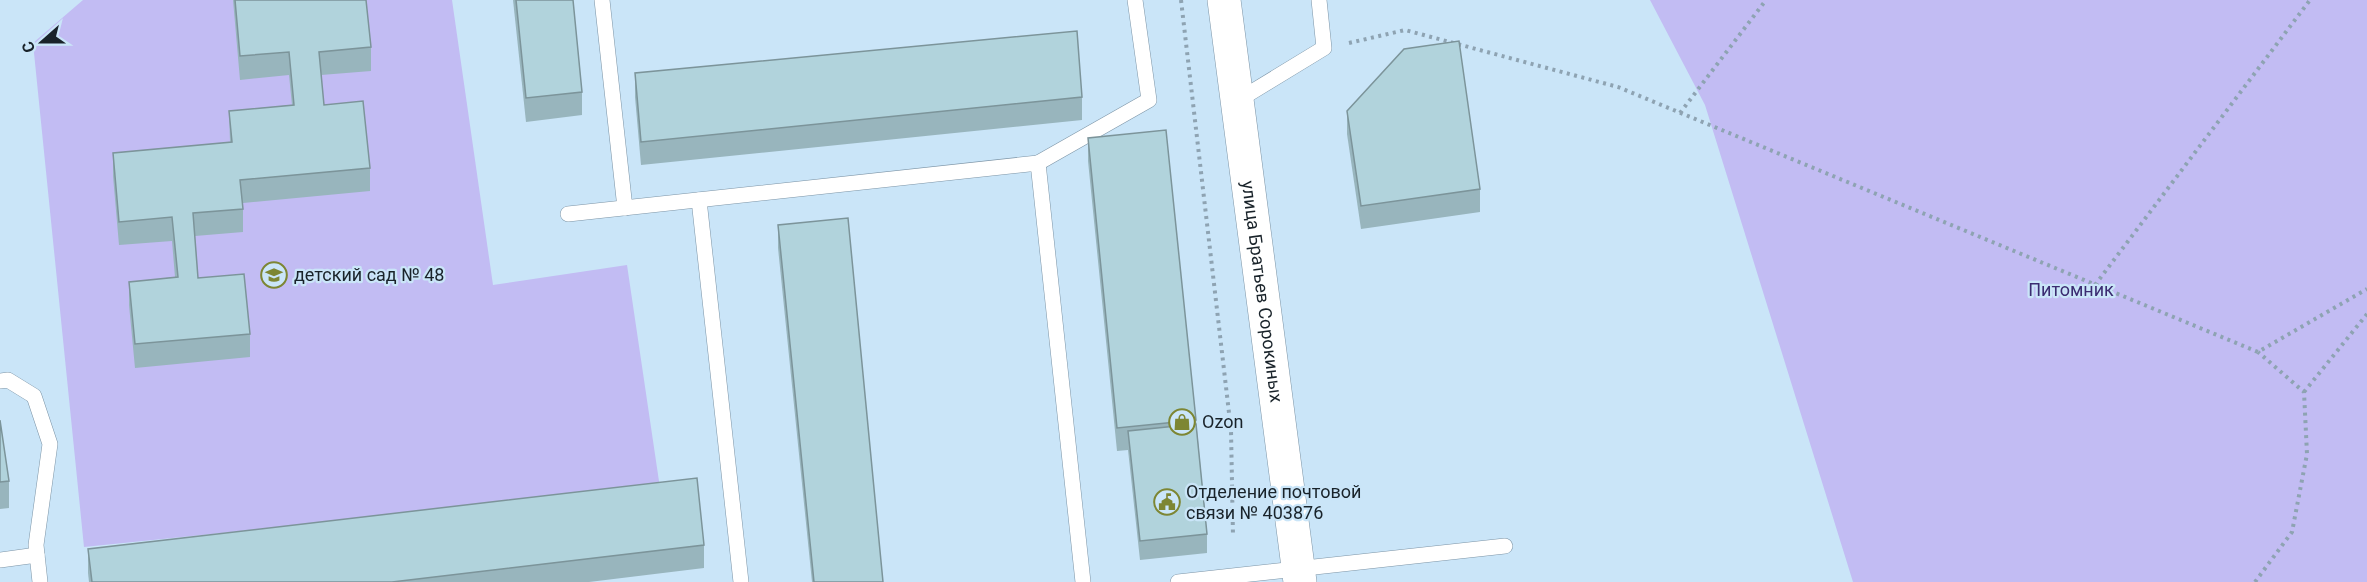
<svg xmlns="http://www.w3.org/2000/svg" width="2367" height="582" font-family="Roboto,sans-serif">
  <style>
    .green { fill: #c2bcf3 }
    .lines { fill: none; stroke-linecap: round; stroke-linejoin: round }
    .service-casing { stroke: #7c94a6; stroke-width: 16 }
    .tertiary-casing { stroke: #7c94a6; stroke-width: 34 }
    .path { stroke: #8ea3b2; stroke-width: 4; stroke-dasharray: 3 4.5; stroke-linecap: butt }
    .service { stroke: #fff; stroke-width: 15 }
    .tertiary { stroke: #fff; stroke-width: 33 }
    .wall { fill: #98b5bd }
    .building { fill: #b1d3dc; stroke: #7c949a; stroke-width: 1.5 }
    .labels { text-anchor: middle; stroke-width: 4.5; stroke-linejoin: round; paint-order: stroke }
    .poi-label { font-size: 18px; fill: #19232a; stroke: #cae5f8; text-anchor: start }
    .park-label { font-size: 18px; fill: #3b2c71; stroke: #cae5f8 }
    .street-label { font-size: 18px; fill: #19232a; stroke: #cae5f8 }
  </style>
  <rect width="100%" height="100%" fill="#cae5f8"/>
  <g class="green">
    <path d="M83 0H452L493 285 627 265 660 488 84 547 33 43Z"/>
    <path d="M1650 0H2367V582H1853L1705 105Z"/>
  </g>
  <g class="lines">
    <g class="service-casing">
      <g id="service">
        <path d="M602 0 625 208"/>
        <path d="M1237 101 1324 48 1319 0"/>
        <path d="M1038 163 1149 100 1135 0"/>
        <path d="M699 200 741 582"/>
        <path d="M568 214 1038 163 1083 582"/>
        <path d="M0 381 8 380 34 396 50 444 36 545 40 582"/>
        <path d="M0 560 37 555"/>
        <path d="M1178 582 1505 546"/>
      </g>
    </g>
    <g class="tertiary-casing">
      <g id="tertiary">
        <path id="s1" d="M1224 0 1300 582"/>
      </g>
    </g>
    <g class="path">
      <path d="M1181 0 1231 430 1233 536"/>
      <path d="M1349 43 1405 30 1618 87 2258 352 2367 289"/>
      <path d="M1680 113 1766 0"/>
      <path d="M2095 285 2310 0"/>
      <path d="M2304 392 2367 314"/>
      <path d="M2255 582 2292 532 2307 454 2304 392 2258 352"/>
    </g>
    <use href="#service" class="service"/>
    <use href="#tertiary" class="tertiary"/>
  </g>
  <g class="wall">
    <path d="M233 0H366L371 47V71L321 75 324 105 370 168V191L243 203V232L195 236 198 278 250 334V357L135 368 129 305V282L175 277 172 241 119 245 113 176V153L230 142 229 111 292 105 289 75 240 80Z"/>
    <path d="M513 0H573L582 92V115L526 122Z"/>
    <path d="M635 73 1082 97V120L641 165 635 97Z"/>
    <path d="M1347 111 1480 189V212L1361 229 1347 134Z"/>
    <path d="M1088 138 1196 420 1207 534V553L1140 560 1128 450 1117 451 1088 161Z"/>
    <path d="M778 225 883 582H812L778 248Z"/>
    <path d="M0 420 9 481V508L0 509Z"/>
    <path d="M704 545V568L589 582H89L88 573V549Z"/>
  </g>
  <g class="building">
    <path d="M235 0H366L371 47 319 52 324 105 363 101 370 168 240 180 243 209 193 213 198 278 244 274 250 334 135 344 129 282 178 277 172 217 119 222 113 153 232 142 229 111 294 105 289 52 240 56Z"/>
    <path d="M516 0H573L582 92 526 98Z"/>
    <path d="M1077 31 1082 97 641 142 635 73Z"/>
    <path d="M1459 41 1480 189 1361 206 1347 111 1404 49Z"/>
    <path d="M1166 130 1196 420 1117 428 1088 138Z"/>
    <path d="M848 218 883 582H814L778 225Z"/>
    <path d="M0 420 9 481 0 482Z"/>
    <path d="M1196 424 1207 534 1140 541 1128 431Z"/>
    <path d="M697 478 704 545 392 582H92L88 549Z"/>
  </g>
  <defs>
    <g id="school-ring" transform="scale(1.35)"><circle r="9.5" fill="#cae5f8" stroke="#7d8633" stroke-width="1.5"/><path d="M0-5L7-2L0 1L-7-2ZM-4 1L0 2.5L4 1V4Q0 6-4 4Z" fill="#7d8633"/></g>
    <g id="shop-ring" transform="scale(1.35)"><circle r="9.5" fill="#cae5f8" stroke="#7d8633" stroke-width="1.5"/><path d="M-5-2.5h2.3a2.7 3.5 0 0 1 5.4 0H5L5.5 6h-11ZM-1.5-2.5h3a1.5 2.3 0 0 0-3 0Z" fill="#7d8633"/></g>
    <g id="civic-ring" transform="scale(1.35)"><circle r="9.5" fill="#cae5f8" stroke="#7d8633" stroke-width="1.5"/><path d="M-.6-6.5H3V-4.5H.6V-3L4-1V1h2V6H-6V1h2V-1L-.6-3ZM-1.2 2.5V6h2.4V2.5Z" fill="#7d8633"/></g>
  </defs>
  <g fill-rule="evenodd">
    <use href="#school-ring" x="274" y="275"/>
    <use href="#shop-ring" x="1182" y="422"/>
    <use href="#civic-ring" x="1167" y="502"/>
  </g>
  <g class="labels">
    <g class="poi-label">
      <text x="294" y="281">детский сад № 48</text>
      <text x="1202" y="428">Ozon</text>
      <text x="1186" y="498">Отделение почтовой<tspan x="1186" dy="21">связи № 403876</tspan></text>
    </g>
    <g class="park-label">
      <text x="2071" y="296">Питомник</text>
    </g>
    <g class="street-label">
      <text dy="6" stroke="none"><textPath href="#s1" startOffset="294">улица Братьев Сорокиных</textPath></text>
    </g>
  </g>
  <g transform="translate(42 42) rotate(249)" stroke="#cae5f8" stroke-width="4.5" paint-order="stroke">
  <path d="M0-4.5L10 22L0 15L-10 22Z" fill="#19232a"/>
  <text y="-9" font-size="16" font-weight="bold" text-anchor="middle" fill="#19232a">С</text>
  </g>
</svg>
